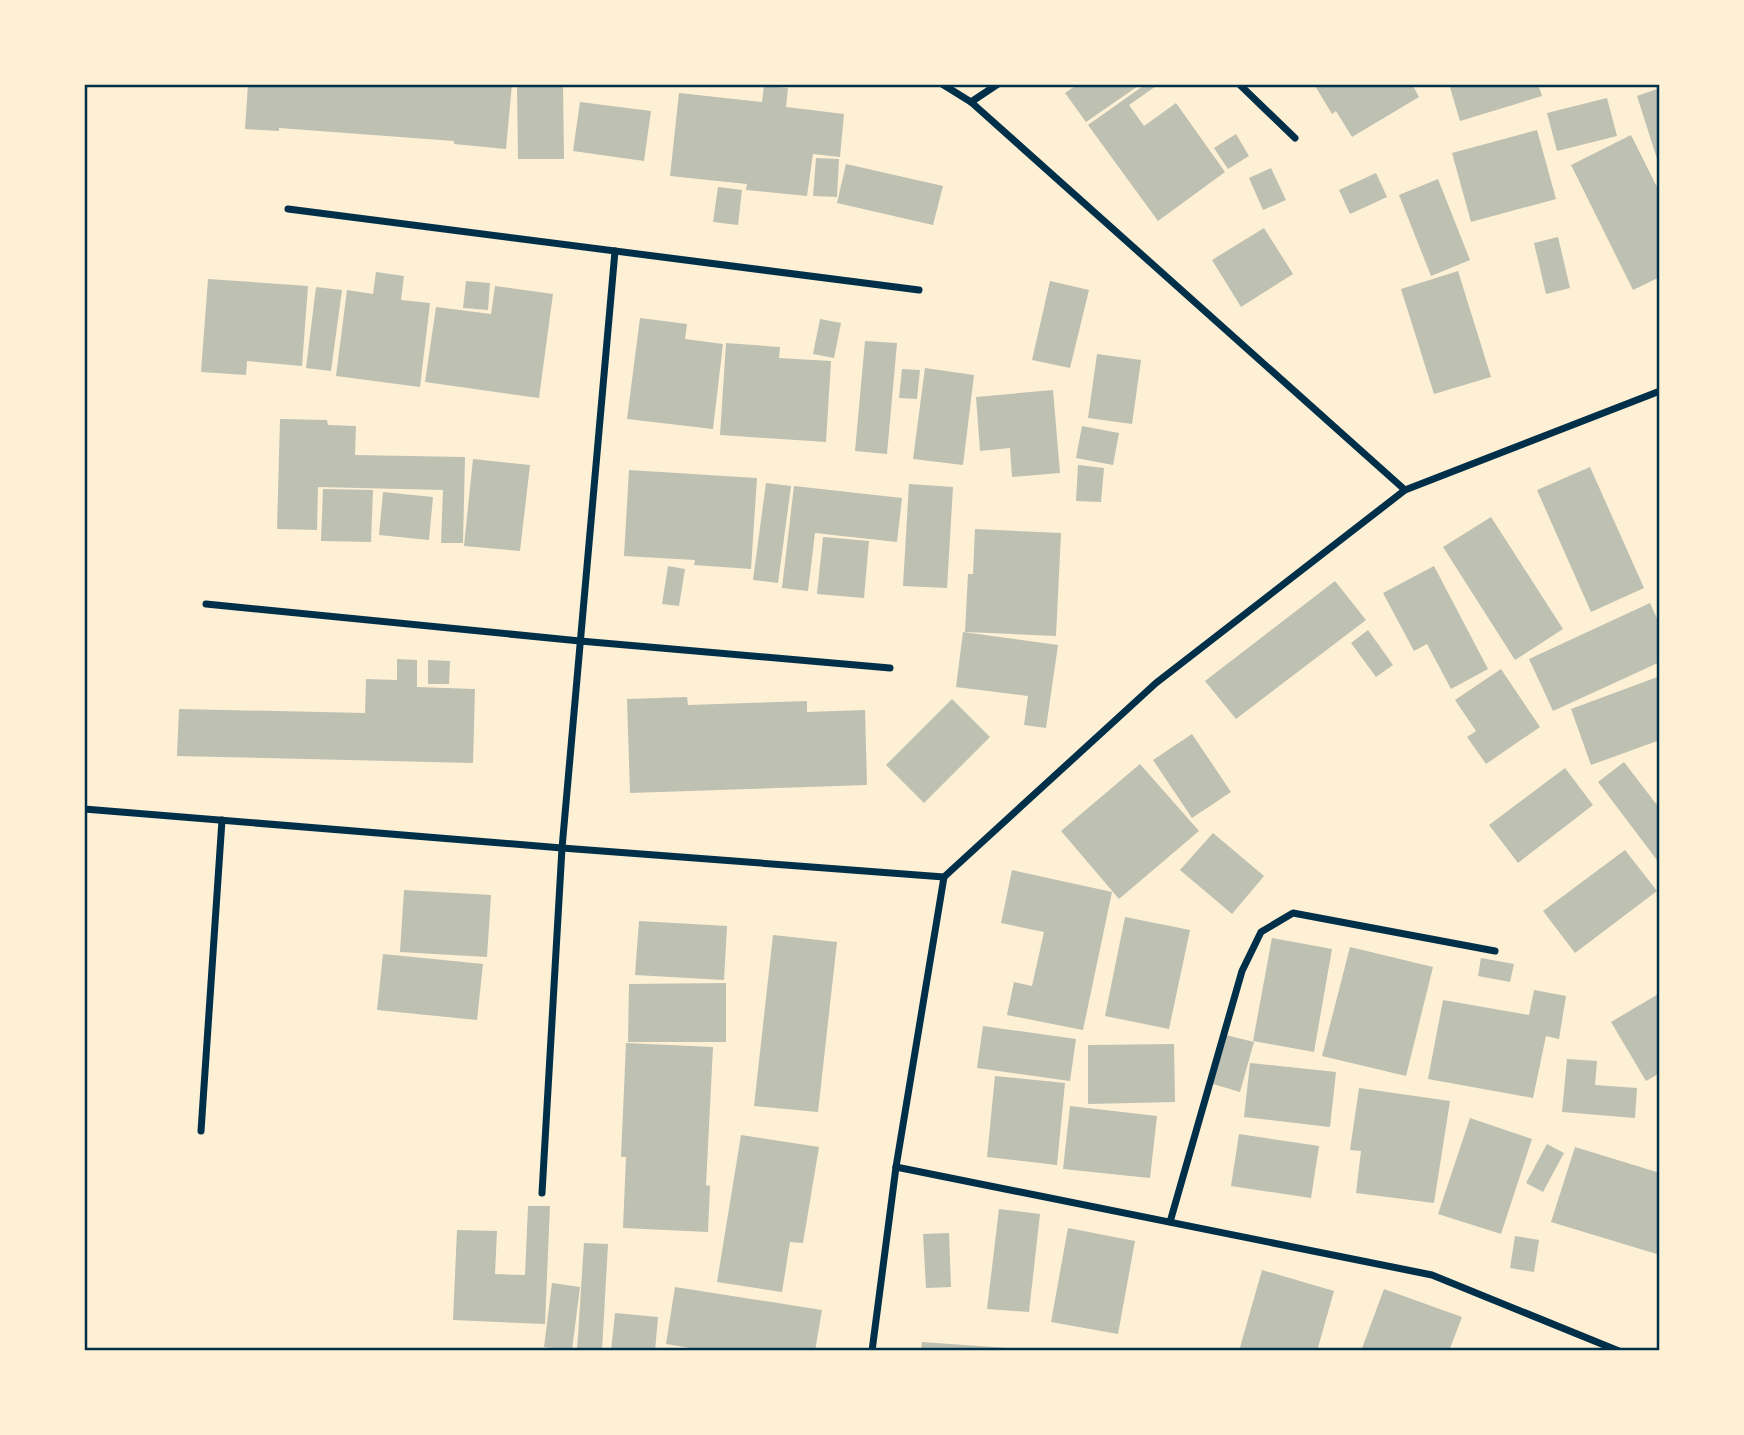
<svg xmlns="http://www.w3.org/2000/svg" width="1744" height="1435" font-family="'Space Grotesk',sans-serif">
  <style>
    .building { fill: #bec0b2 }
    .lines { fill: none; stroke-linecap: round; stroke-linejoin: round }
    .minor { stroke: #003049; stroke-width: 7 }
    .neatline { fill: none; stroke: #003049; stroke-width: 2.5 }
  </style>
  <rect width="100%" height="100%" fill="#fdf0d5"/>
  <g class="building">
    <path d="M248 84H512L506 149 454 144V141L279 128V131L245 129Z"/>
    <path d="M517 84H563L564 159H518Z"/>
    <path d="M1078 84H1141L1086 122 1065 93Z"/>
    <path d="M1146 84H1159L1129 105 1144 126 1176 103 1225 172 1158 221 1088 125Z"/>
    <path d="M1314 84H1412L1419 97 1352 137 1336 111 1332 114Z"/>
    <path d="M1449 84H1538L1542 96 1460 121Z"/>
    <path d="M764 85 788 88 786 107 844 114 840 157 813 154 807 196 746 190 747 184 670 176 679 93 762 102Z"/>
    <path d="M1660 88V165H1659L1637 96Z"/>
    <path d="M1607 98 1617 136 1557 151 1547 113Z"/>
    <path d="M580 102 651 111 644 161 573 151Z"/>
    <path d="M1537 130 1556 199 1471 222 1452 153Z"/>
    <path d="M1236 134 1249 156 1228 169 1214 148Z"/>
    <path d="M1631 135 1660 193V277L1633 290 1571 165Z"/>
    <path d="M816 158 839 159 837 197 813 196Z"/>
    <path d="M846 164 943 186 933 225 837 203Z"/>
    <path d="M1271 168 1286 200 1263 210 1249 178Z"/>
    <path d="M1376 173 1387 197 1350 214 1339 190Z"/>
    <path d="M1438 179 1470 260 1431 276 1399 195Z"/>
    <path d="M718 187 742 190 738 225 713 222Z"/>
    <path d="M1264 228 1293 274 1241 307 1212 260Z"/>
    <path d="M1558 237 1570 288 1546 294 1534 243Z"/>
    <path d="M1458 271 1491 377 1434 394 1401 289Z"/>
    <path d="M376 272 404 276 401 300 430 303 420 387 336 376 347 290 373 294Z"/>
    <path d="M208 279 308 286 302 366 247 361 246 375 201 372Z"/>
    <path d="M466 281 490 283 488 310 463 308Z"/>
    <path d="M1050 281 1089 290 1070 368 1032 360Z"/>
    <path d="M495 286 553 294 539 398 425 382 436 307 491 314Z"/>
    <path d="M316 287 342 290 331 371 306 368Z"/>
    <path d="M640 318 687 324 685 339 723 344 713 429 627 419Z"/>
    <path d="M820 319 841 323 834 358 813 354Z"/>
    <path d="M865 341 897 343 887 454 855 451Z"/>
    <path d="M726 343 780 347 779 358 831 361 826 442 720 435Z"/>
    <path d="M1097 354 1141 360 1132 424 1088 418Z"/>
    <path d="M925 368 974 375 963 465 913 459Z"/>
    <path d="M902 369 920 370 917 399 899 398Z"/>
    <path d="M1053 390 1060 473 1012 477 1010 448 980 451 976 397Z"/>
    <path d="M280 419 327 420 328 425 356 426 355 455 465 457 463 543H441L443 490 318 487 317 530 277 529Z"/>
    <path d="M1082 426 1119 433 1113 465 1076 458Z"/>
    <path d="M473 459 530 465 520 551 464 546Z"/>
    <path d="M1078 465 1104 468 1101 502 1076 501Z"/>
    <path d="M1590 467 1644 588 1591 612 1537 490Z"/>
    <path d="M629 470 757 478 751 569 694 565 695 560 624 556Z"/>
    <path d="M766 483 791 486 778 583 753 580Z"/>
    <path d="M909 484 953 487 947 588 903 586Z"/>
    <path d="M794 486 902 498 897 542 815 533 808 591 782 588Z"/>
    <path d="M323 489 373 490 371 542 321 541Z"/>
    <path d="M383 492 433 497 429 540 379 535Z"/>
    <path d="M1491 517 1563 629 1515 660 1443 547Z"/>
    <path d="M975 529 1061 533 1056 636 965 632 968 574H973Z"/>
    <path d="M823 537 869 541 864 598 817 594Z"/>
    <path d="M668 566 685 569 679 606 662 604Z"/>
    <path d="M1434 566 1488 669 1451 689 1427 644 1414 651 1383 593Z"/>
    <path d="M1335 581 1366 620 1236 719 1205 681Z"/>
    <path d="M1650 603 1660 625V662L1553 711 1529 659Z"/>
    <path d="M1368 630 1393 665 1376 677 1351 643Z"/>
    <path d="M963 632 1058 645 1046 728 1024 725 1028 696 956 687Z"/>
    <path d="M397 659 417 660V687L475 689 473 763 177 756 179 709 365 713 366 679 397 680Z"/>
    <path d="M428 660 450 661 449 684H428Z"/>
    <path d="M1501 669 1540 727 1486 764 1467 737 1476 731 1455 700Z"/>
    <path d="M1660 676V740L1591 765 1571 709Z"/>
    <path d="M687 697 688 705 807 701V712L865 710 867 785 630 793 627 699Z"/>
    <path d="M952 699 990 737 924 803 886 765Z"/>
    <path d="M1192 734 1231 792 1192 818 1153 760Z"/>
    <path d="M1624 762 1660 809V864L1598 782Z"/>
    <path d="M1140 764 1199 831 1119 899 1061 831Z"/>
    <path d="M1565 768 1593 805 1518 863 1489 825Z"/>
    <path d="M1213 833 1264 876 1232 914 1180 870Z"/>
    <path d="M1625 850 1657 891 1575 953 1543 911Z"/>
    <path d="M1012 870 1112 892 1083 1030 1007 1015 1014 982 1032 986 1044 932 1001 923Z"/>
    <path d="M404 890 491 895 487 957 400 952Z"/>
    <path d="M1125 917 1190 930 1169 1029 1105 1016Z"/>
    <path d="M639 921 727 926 724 980 635 975Z"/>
    <path d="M773 935 837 942 818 1112 754 1106Z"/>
    <path d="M1272 938 1332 949 1314 1052 1253 1041Z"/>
    <path d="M1350 947 1433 967 1406 1076 1322 1056Z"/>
    <path d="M383 954 483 964 477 1020 377 1010Z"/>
    <path d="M1481 958 1514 964 1510 982 1478 976Z"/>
    <path d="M726 983V1042H628L629 984Z"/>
    <path d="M1534 990 1566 996 1559 1039 1546 1036 1533 1098 1428 1079 1443 1000 1529 1015Z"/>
    <path d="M1660 993V1073L1646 1081 1611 1022Z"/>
    <path d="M983 1026 1076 1039 1070 1081 977 1068Z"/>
    <path d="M1226 1035 1254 1042 1240 1092 1213 1084Z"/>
    <path d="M626 1043 713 1047 706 1185 710 1186 708 1232 623 1228 626 1157H621Z"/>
    <path d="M1174 1044 1175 1102 1088 1104V1045Z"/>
    <path d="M1567 1059 1597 1061 1595 1085 1637 1088 1635 1118 1562 1112Z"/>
    <path d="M1250 1063 1336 1072 1330 1127 1244 1117Z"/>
    <path d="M995 1076 1065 1083 1057 1165 987 1157Z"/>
    <path d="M1359 1088 1450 1101 1434 1203 1356 1193 1361 1151 1350 1150Z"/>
    <path d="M1070 1106 1157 1116 1150 1178 1063 1169Z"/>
    <path d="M1470 1118 1532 1139 1501 1234 1438 1214Z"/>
    <path d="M1239 1134 1319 1146 1311 1198 1231 1186Z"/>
    <path d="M741 1135 819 1147 803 1243 790 1242 782 1292 717 1282Z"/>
    <path d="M1547 1144 1564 1153 1543 1192 1526 1183Z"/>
    <path d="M1575 1147 1660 1173V1255L1551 1222Z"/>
    <path d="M528 1206H550L545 1324 453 1320 457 1230 497 1231 495 1274 525 1275Z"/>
    <path d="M999 1209 1040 1214 1029 1312 987 1309Z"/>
    <path d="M1068 1228 1135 1241 1118 1334 1051 1322Z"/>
    <path d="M949 1233 951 1287 926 1288 923 1234Z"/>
    <path d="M1515 1236 1539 1240 1534 1272 1510 1268Z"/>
    <path d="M584 1243 608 1244 602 1351H577Z"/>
    <path d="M1262 1270 1334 1291 1317 1351H1239Z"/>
    <path d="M552 1283 580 1287 572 1350 544 1347Z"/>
    <path d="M675 1287 822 1310 815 1351H709L666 1344Z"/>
    <path d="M1384 1289 1462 1317 1449 1351H1361Z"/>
    <path d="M615 1313 658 1317 655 1351H611Z"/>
    <path d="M922 1342 1007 1348V1351H921Z"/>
  </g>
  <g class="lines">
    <g class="minor">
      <path d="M942 84 971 102 1405 490"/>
      <path d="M1239 84 1295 138"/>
      <path d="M971 102 998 84"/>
      <path d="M288 209 919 290"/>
      <path d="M206 604 580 641 890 668"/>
      <path d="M84 809 562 848 944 877"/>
      <path d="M201 1131 222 820"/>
      <path d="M896 1167 1432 1275 1619 1351"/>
      <path d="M542 1193 562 848 615 251"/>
      <path d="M1170 1222 1242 971 1261 932 1293 913 1495 951"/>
      <path d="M872 1351 896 1167 944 877 1156 683 1405 490 1660 391"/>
    </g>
  </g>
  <rect width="1744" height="1435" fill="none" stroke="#fdf0d5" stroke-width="172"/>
  <rect x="86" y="86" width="1572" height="1263" class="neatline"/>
</svg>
